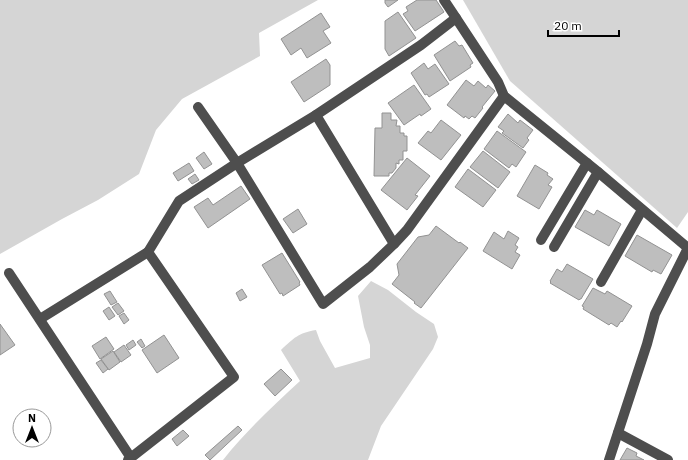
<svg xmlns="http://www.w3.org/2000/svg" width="688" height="460" font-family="'IBM Plex Sans',sans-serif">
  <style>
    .green { fill: #d5d5d5 }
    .building { fill: #bebebe; stroke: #929292 }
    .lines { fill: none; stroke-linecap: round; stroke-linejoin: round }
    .minor { stroke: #4e4e4e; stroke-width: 10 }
  </style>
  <rect width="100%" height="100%" fill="#fff"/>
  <g class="green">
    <path d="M0 0H318L259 33 260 56 182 99 156 130 139 174 98 200 62 219 0 254Z"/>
    <path d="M463 0H688V212L677 228 510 81Z"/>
    <path d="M371 281 388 290 416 312 434 324 438 337 433 349 381 426 368 460H223C246 431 273 406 300 381L281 350C294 338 298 333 316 330L320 341 335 368 370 358V345L364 327 358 296Z"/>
  </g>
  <g class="building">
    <path d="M385 0H398L388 7 385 3Z"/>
    <path d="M417 0H436L444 12 415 31 403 14 408 11 406 7Z"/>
    <path d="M398 12 416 38 389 56 385 49V21Z"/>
    <path d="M321 13 330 27 323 31 331 43 307 58 301 48 291 55 281 39Z"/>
    <path d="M455 41 459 46 462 45 473 63 470 65 471 67 450 81 434 55Z"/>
    <path d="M326 59 330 65V85L304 102 291 82Z"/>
    <path d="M424 63 428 69 435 64 449 84 429 97 427 94 425 95 411 73Z"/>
    <path d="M466 80 474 86 478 81 486 88 488 85 495 91 482 107 483 108 475 118 472 116 469 119 465 116 464 118 447 105Z"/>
    <path d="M414 85 431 109 421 116 420 114 404 125 388 103Z"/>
    <path d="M382 113H391V120H397L396 126H400V133H404V136H407V151H403V160H399V164L396 163V168L392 173H389V176H374L375 128H382Z"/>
    <path d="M508 114 518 123 520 120 533 130 527 138 529 140 523 148 502 133 504 131 498 127Z"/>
    <path d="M441 120 461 135 441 160 418 143 428 131 431 133Z"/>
    <path d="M497 131 526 152 516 167 512 164 509 168 484 149Z"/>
    <path d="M483 151 510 172 498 188 470 167Z"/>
    <path d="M204 152 212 164 204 169 196 158Z"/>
    <path d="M407 158 430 176 415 195 418 196 407 210 381 190Z"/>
    <path d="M189 163 194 171 178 181 173 173Z"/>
    <path d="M535 165 548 173 547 175 553 179 548 185 552 187 539 209 517 196Z"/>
    <path d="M468 169 496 190 483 207 455 187Z"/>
    <path d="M195 174 199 180 192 184 188 179Z"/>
    <path d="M241 186 250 199 208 228 194 207 208 198 213 205Z"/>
    <path d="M298 209 307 224 293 233 283 219Z"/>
    <path d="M585 210 594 215 597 210 621 224 609 246 575 227Z"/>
    <path d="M436 226 459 243 460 242 468 248 421 308 414 303 415 302 392 284 399 275 397 264 418 237 429 235Z"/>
    <path d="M508 231 519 238 515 245 518 247 515 252 520 255 512 269 483 251 494 232 504 239Z"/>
    <path d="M637 235 672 255 661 274 653 270 652 272 625 256Z"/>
    <path d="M282 253 300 282 299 283 300 285 283 296 282 293 280 294 262 265Z"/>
    <path d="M567 264 593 279 581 299H580L579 300 550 283 551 282 550 281 557 269 562 272Z"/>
    <path d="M593 288 605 294 607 291 632 306 622 322 621 321 617 327 611 323 609 325 583 309 584 307 582 306Z"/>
    <path d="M242 289 247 297 240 301 236 293Z"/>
    <path d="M110 291 117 302 111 305 104 294Z"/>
    <path d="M118 303 124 311 118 315 112 307Z"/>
    <path d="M109 307 115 316 109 320 103 311Z"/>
    <path d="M124 313 129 320 124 324 119 316Z"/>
    <path d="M0 324 15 345 0 355Z"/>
    <path d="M164 335 179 358 157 373 142 350Z"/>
    <path d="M106 337 114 349 100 359 92 346Z"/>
    <path d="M141 339 145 346 142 348 137 342Z"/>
    <path d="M133 340 136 345 129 350 126 345Z"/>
    <path d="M124 345 131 355 121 362 114 352Z"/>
    <path d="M113 351 120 362 109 370 101 359Z"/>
    <path d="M101 360 108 369 103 373 96 363Z"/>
    <path d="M281 369 292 380 275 396 264 384Z"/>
    <path d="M238 426 242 430 210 460 205 455Z"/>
    <path d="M183 430 189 436 177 446 172 439Z"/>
    <path d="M627 448 637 453 636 456 644 460H620Z"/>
  </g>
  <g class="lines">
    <g class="minor">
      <path d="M444 0 456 18 498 82 504 96 598 172 688 248"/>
      <path d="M198 107 237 163 316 115 421 45 456 18"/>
      <path d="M316 115 394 244"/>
      <path d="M541 240 587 163"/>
      <path d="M554 247 598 172"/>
      <path d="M9 273 131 458"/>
      <path d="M601 282 642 210"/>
      <path d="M40 319 148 252"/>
      <path d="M618 433 668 460"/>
      <path d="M128 460 234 377 148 252 179 201 237 163 323 304 370 267 394 244 407 230 504 96"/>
      <path d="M609 460 647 344 655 314 688 248"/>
    </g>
  </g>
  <g transform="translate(32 428)"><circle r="19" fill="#ffffff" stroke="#999999"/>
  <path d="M0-3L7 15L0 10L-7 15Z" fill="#000000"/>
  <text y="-6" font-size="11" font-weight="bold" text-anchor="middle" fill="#000000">N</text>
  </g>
  <path d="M548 30v6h71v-6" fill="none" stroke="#000000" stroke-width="2"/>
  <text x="554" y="30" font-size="12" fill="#000000" stroke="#ffffff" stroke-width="3" paint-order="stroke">20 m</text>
</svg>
